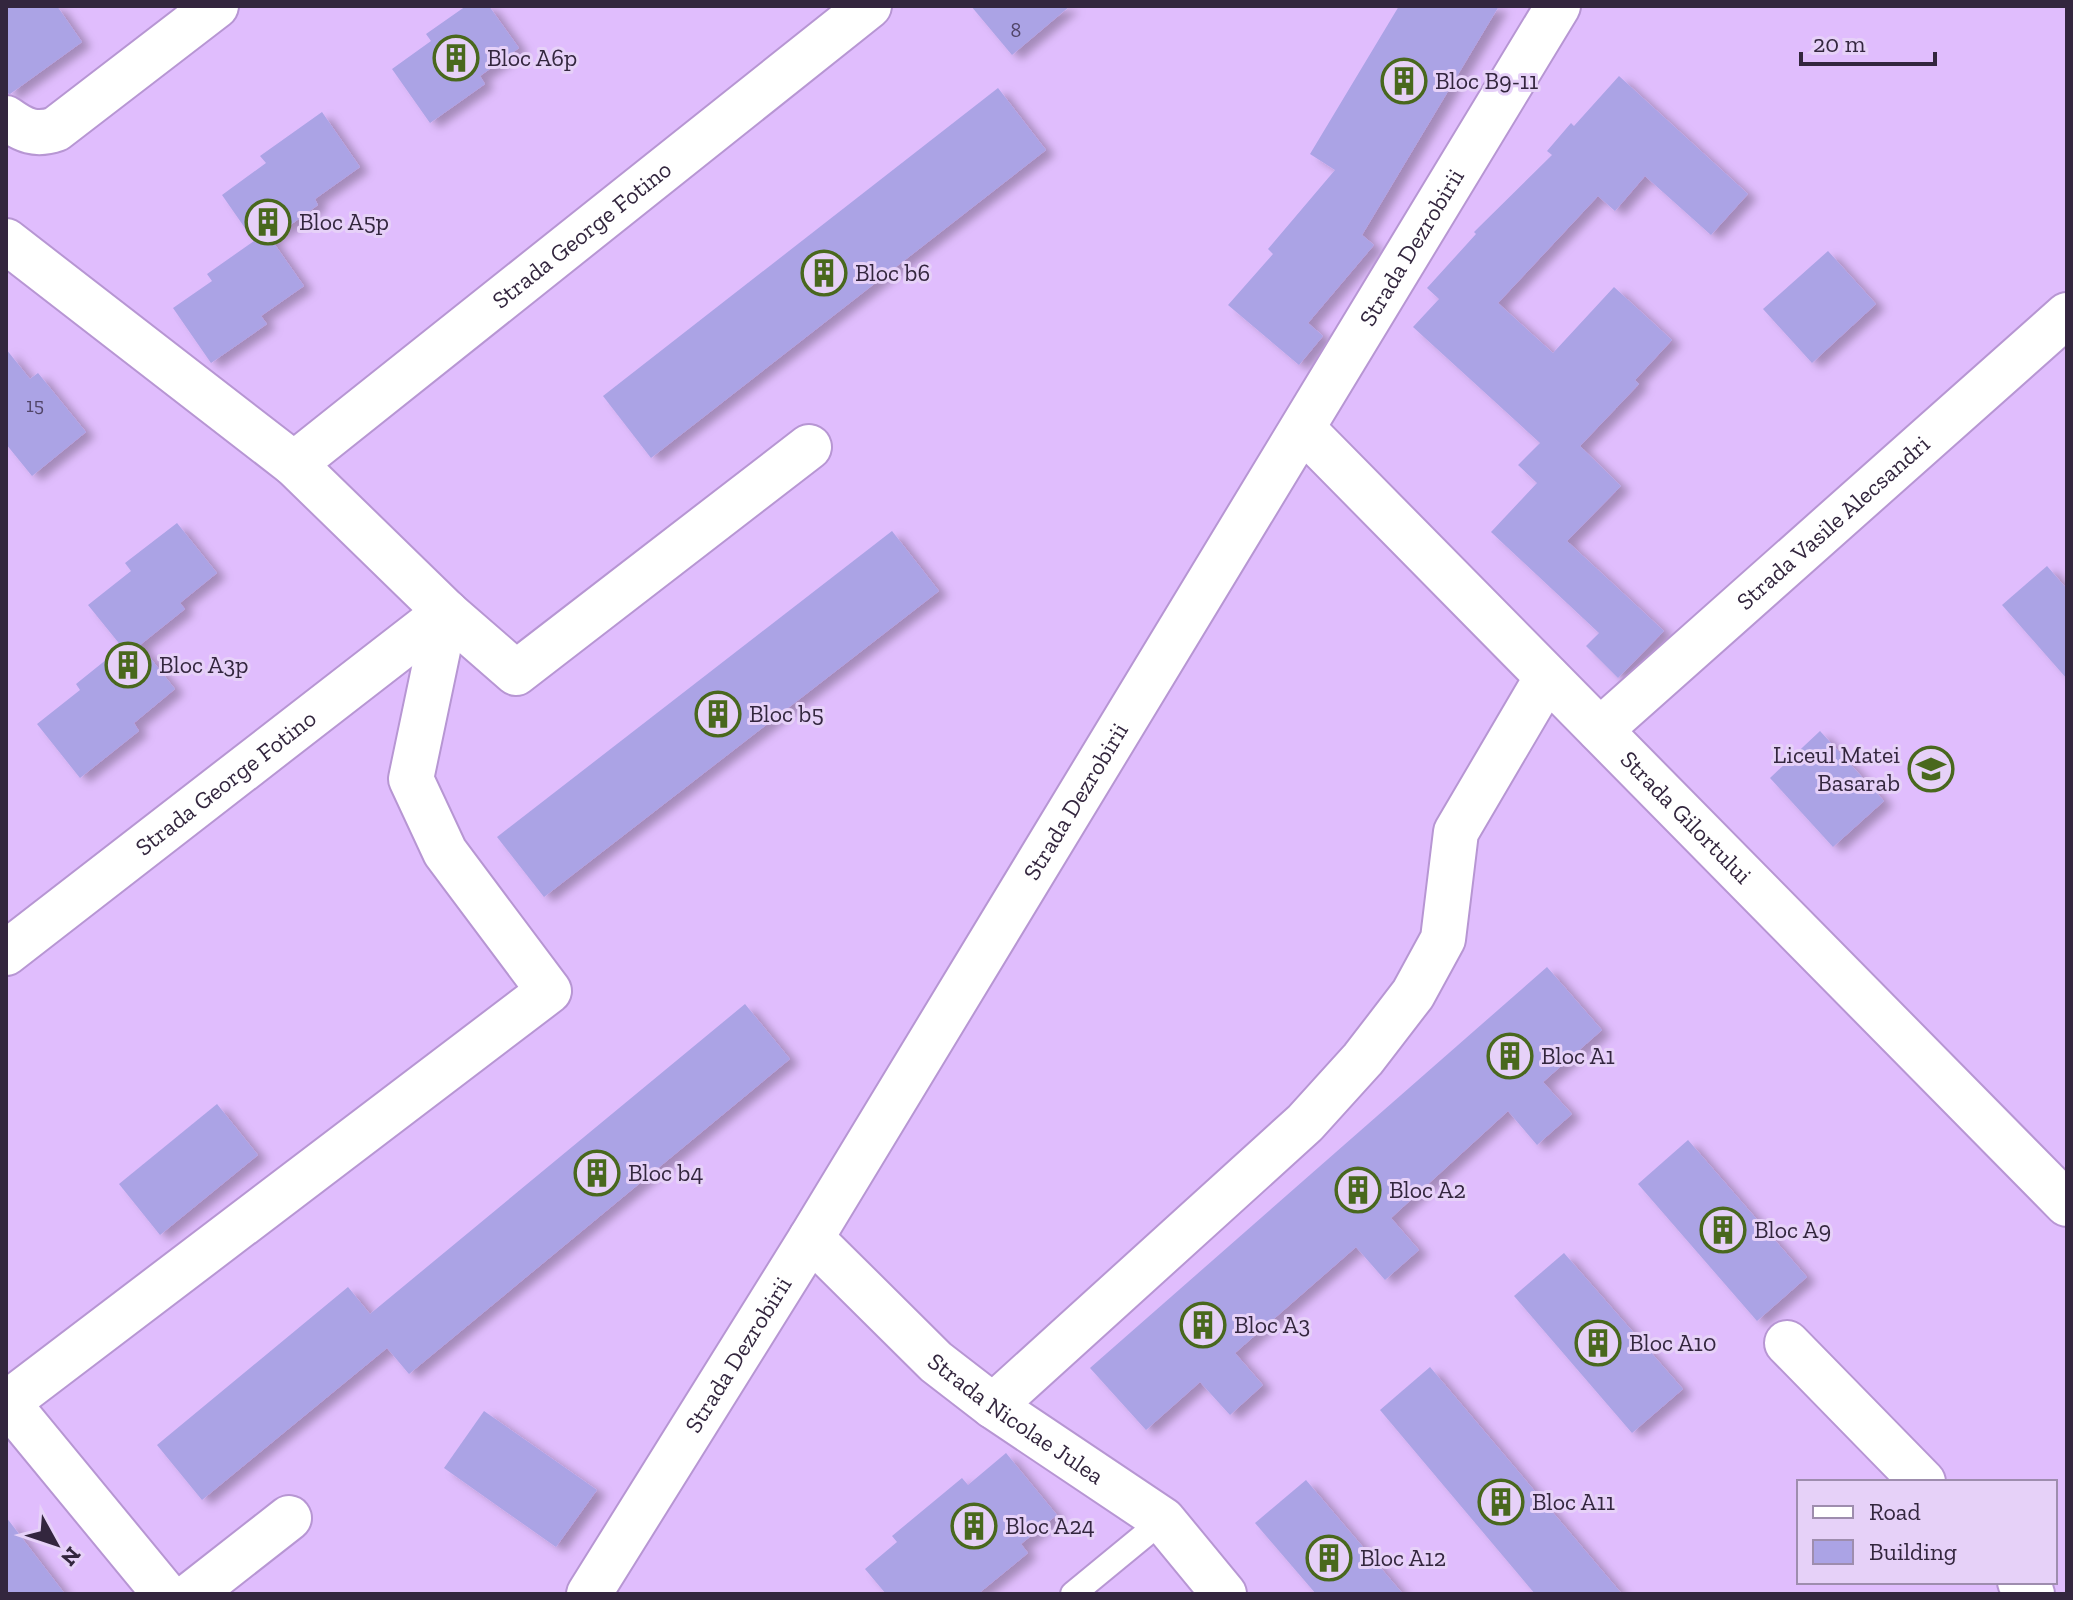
<svg xmlns="http://www.w3.org/2000/svg" width="2073" height="1600" font-family="'Zilla Slab',serif">
  <style>
    .building { fill: #aba3e5; filter: url(#shadow) }
    .lines { fill: none; stroke-linecap: round; stroke-linejoin: round }
    .lane-casing { stroke: #b796d3; stroke-width: 28 }
    .street-casing { stroke: #b796d3; stroke-width: 48 }
    .secondary-casing { stroke: #b796d3; stroke-width: 48 }
    .lane { stroke: #fff; stroke-width: 24 }
    .street { stroke: #fff; stroke-width: 44 }
    .secondary { stroke: #fff; stroke-width: 44 }
    .labels { text-anchor: middle; stroke-width: 6; stroke-linejoin: round; paint-order: stroke }
    .number-label { font-size: 20px; fill: #514568 }
    .poi-label { font-size: 24px; fill: #33263e; stroke: #e6d1f8; text-anchor: start }
    .street-label { font-size: 24px; fill: #33263e; stroke: #e6d1f8 }
  </style>
  <defs>
    <filter id="shadow"><feDropShadow dx="9" dy="5" stdDeviation="4" flood-color="#0004"/></filter>
  </defs>
  <rect width="100%" height="100%" fill="#e0bdfd"/>
  <g class="building">
    <path d="M6 6H57L82 42 10 94 6 93Z"/>
    <path d="M466 6H489L519 48 480 76 485 84 430 123 392 69 431 41 426 34Z"/>
    <path d="M971 6H1070L1012 55Z"/>
    <path d="M1399 6H1499L1362 235 1374 245 1308 323 1323 336 1299 365 1228 305 1273 254 1268 249 1335 170 1310 154Z"/>
    <path d="M1619 76 1748 194 1711 235 1645 176 1615 211 1598 196 1498 303 1553 353 1614 287 1672 340 1635 380 1639 384 1580 446 1621 486 1567 541 1664 631 1618 678 1586 646 1599 633 1491 532 1537 483 1518 465 1540 443 1413 327 1439 299 1427 288 1476 234 1474 232 1552 155 1547 151 1571 123 1574 126Z"/>
    <path d="M998 88 1046 150 651 458 603 396Z"/>
    <path d="M322 112 360 167 315 199 318 205 271 239 304 286 261 316 267 324 211 363 173 308 212 281 207 274 254 241 222 195 266 163 260 156Z"/>
    <path d="M1828 251 1876 304 1812 363 1763 309Z"/>
    <path d="M6 349 30 379 38 373 86 432 32 476 6 444Z"/>
    <path d="M177 523 217 573 180 603 185 609 140 645 175 689 134 723 139 731 80 778 37 724 80 690 76 684 122 647 88 605 131 571 125 563Z"/>
    <path d="M892 531 939 591 544 897 497 837Z"/>
    <path d="M2047 566 2067 589V679L2002 605Z"/>
    <path d="M1820 731 1884 801 1833 847 1770 778Z"/>
    <path d="M1547 967 1602 1030 1543 1082 1572 1114 1537 1145 1508 1111 1391 1218 1419 1250 1385 1280 1356 1247 1235 1353 1263 1385 1230 1415 1200 1382 1146 1430 1090 1368Z"/>
    <path d="M745 1004 790 1059 409 1374 387 1348 202 1500 157 1445 348 1287 370 1314Z"/>
    <path d="M217 1104 258 1155 160 1235 119 1184Z"/>
    <path d="M1688 1140 1807 1277 1757 1321 1638 1184Z"/>
    <path d="M1564 1253 1683 1389 1632 1433 1514 1296Z"/>
    <path d="M1430 1367 1622 1594H1535L1380 1410Z"/>
    <path d="M484 1411 597 1490 556 1547 444 1468Z"/>
    <path d="M1006 1453 1057 1515 1021 1544 1028 1553 978 1594H886L865 1569 897 1542 892 1536 962 1478 968 1485Z"/>
    <path d="M1306 1480 1403 1594H1316L1255 1523Z"/>
    <path d="M6 1517 65 1594H6Z"/>
  </g>
  <g class="lines">
    <g class="lane-casing">
      <path id="lane" d="M1073 1594 1163 1520"/>
    </g>
    <g class="street-casing">
      <g id="street">
        <path d="M6 118C24 131 36 136 56 129L216 6"/>
        <path d="M6 241 294 464 446 612 516 673 809 447"/>
        <path id="s1" d="M1304 430 2067 1204"/>
        <path id="s2" d="M294 464 869 6"/>
        <path id="s3" d="M6 953 446 612"/>
        <path id="s4" d="M811 1238 936 1362 993 1406 1163 1520 1224 1594"/>
        <path d="M1787 1343 1923 1482"/>
        <path d="M6 1401 165 1594"/>
        <path d="M7 1403 549 991 445 852 411 779 446 612"/>
        <path d="M993 1406 1305 1123 1363 1059 1413 994 1443 939 1456 832 1547 677"/>
        <path d="M2020 1582 2032 1594"/>
        <path d="M192 1594 289 1518"/>
      </g>
    </g>
    <g class="secondary-casing">
      <g id="secondary">
        <path id="s5" d="M1600 730 2067 315"/>
        <path id="s6" d="M589 1594 811 1238 1558 6"/>
      </g>
    </g>
    <use href="#lane" class="lane"/>
    <use href="#street" class="street"/>
    <use href="#secondary" class="secondary"/>
  </g>
  <defs>
    <g id="building-ring" transform="scale(2.3)"><circle r="9.5" fill="#e6d1f8" stroke="#49681d" stroke-width="1.5"/><path d="M-4-6H4V6H1V3H-1V6H-4ZM-2.5-4.3h1.7v1.8h-1.7ZM.8-4.3h1.7v1.8H.8ZM-2.5-1h1.7V.8h-1.7ZM.8-1h1.7V.8H.8Z" fill="#49681d"/></g>
    <g id="school-ring" transform="scale(2.3)"><circle r="9.5" fill="#e6d1f8" stroke="#49681d" stroke-width="1.5"/><path d="M0-5L7-2L0 1L-7-2ZM-4 1L0 2.5L4 1V4Q0 6-4 4Z" fill="#49681d"/></g>
  </defs>
  <g fill-rule="evenodd">
    <use href="#building-ring" x="456" y="58"/>
    <use href="#building-ring" x="1404" y="81"/>
    <use href="#building-ring" x="268" y="222"/>
    <use href="#building-ring" x="824" y="273"/>
    <use href="#building-ring" x="128" y="665"/>
    <use href="#building-ring" x="718" y="714"/>
    <use href="#school-ring" x="1931" y="769"/>
    <use href="#building-ring" x="1510" y="1056"/>
    <use href="#building-ring" x="597" y="1173"/>
    <use href="#building-ring" x="1358" y="1190"/>
    <use href="#building-ring" x="1723" y="1230"/>
    <use href="#building-ring" x="1203" y="1325"/>
    <use href="#building-ring" x="1598" y="1343"/>
    <use href="#building-ring" x="1501" y="1502"/>
    <use href="#building-ring" x="974" y="1526"/>
    <use href="#building-ring" x="1329" y="1558"/>
  </g>
  <g class="labels">
    <g class="number-label">
      <text x="1016" y="37">8</text>
      <text x="35" y="412">15</text>
    </g>
    <g class="poi-label">
      <text x="487" y="66">Bloc A6p</text>
      <text x="1435" y="89">Bloc B9-11</text>
      <text x="299" y="230">Bloc A5p</text>
      <text x="855" y="281">Bloc b6</text>
      <text x="159" y="673">Bloc A3p</text>
      <text x="749" y="722">Bloc b5</text>
      <text x="1900" y="763" text-anchor="end">Liceul Matei<tspan x="1900" dy="28">Basarab</tspan></text>
      <text x="1541" y="1064">Bloc A1</text>
      <text x="628" y="1181">Bloc b4</text>
      <text x="1389" y="1198">Bloc A2</text>
      <text x="1754" y="1238">Bloc A9</text>
      <text x="1234" y="1333">Bloc A3</text>
      <text x="1629" y="1351">Bloc A10</text>
      <text x="1532" y="1510">Bloc A11</text>
      <text x="1005" y="1534">Bloc A24</text>
      <text x="1360" y="1566">Bloc A12</text>
    </g>
    <g class="street-label">
      <text dy="8" stroke="none"><textPath href="#s2" startOffset="368">Strada George Fotino</textPath></text>
      <text dy="8" stroke="none"><textPath href="#s6" startOffset="1578">Strada Dezrobirii</textPath></text>
      <text dy="8" stroke="none"><textPath href="#s5" startOffset="312">Strada Vasile Alecsandri</textPath></text>
      <text dy="8" stroke="none"><textPath href="#s3" startOffset="278">Strada George Fotino</textPath></text>
      <text dy="8" stroke="none"><textPath href="#s6" startOffset="930">Strada Dezrobirii</textPath></text>
      <text dy="8" stroke="none"><textPath href="#s1" startOffset="544">Strada Gilortului</textPath></text>
      <text dy="8" stroke="none"><textPath href="#s6" startOffset="282">Strada Dezrobirii</textPath></text>
      <text dy="8" stroke="none"><textPath href="#s4" startOffset="274">Strada Nicolae Julea</textPath></text>
    </g>
  </g>
  <rect width="2073" height="1600" fill="none" stroke="#33263e" stroke-width="16"/>
  <rect x="1797" y="1480" width="260" height="104" fill="#e6d1f8" stroke="#9e8dae" stroke-width="2"/>
  <rect x="1813" y="1506" width="40" height="12" fill="#ffffff" stroke="#9e8dae" stroke-width="2"/>
  <text x="1869" y="1520" font-size="24" fill="#33263e">Road</text>
  <rect x="1813" y="1540" width="40" height="24" fill="#aba3e5" stroke="#9e8dae" stroke-width="2"/>
  <text x="1869" y="1560" font-size="24" fill="#33263e">Building</text>
  <g transform="translate(56 1544) rotate(130)" stroke="#e6d1f8" stroke-width="6" paint-order="stroke">
  <path d="M0-6L14 30L0 20L-14 30Z" fill="#33263e"/>
  <text y="-12" font-size="22" font-weight="bold" text-anchor="middle" fill="#33263e">N</text>
  </g>
  <path d="M1801 52v12h134v-12" fill="none" stroke="#33263e" stroke-width="4"/>
  <text x="1813" y="52" font-size="24" fill="#33263e" stroke="#e6d1f8" stroke-width="6" paint-order="stroke">20 m</text>
</svg>
